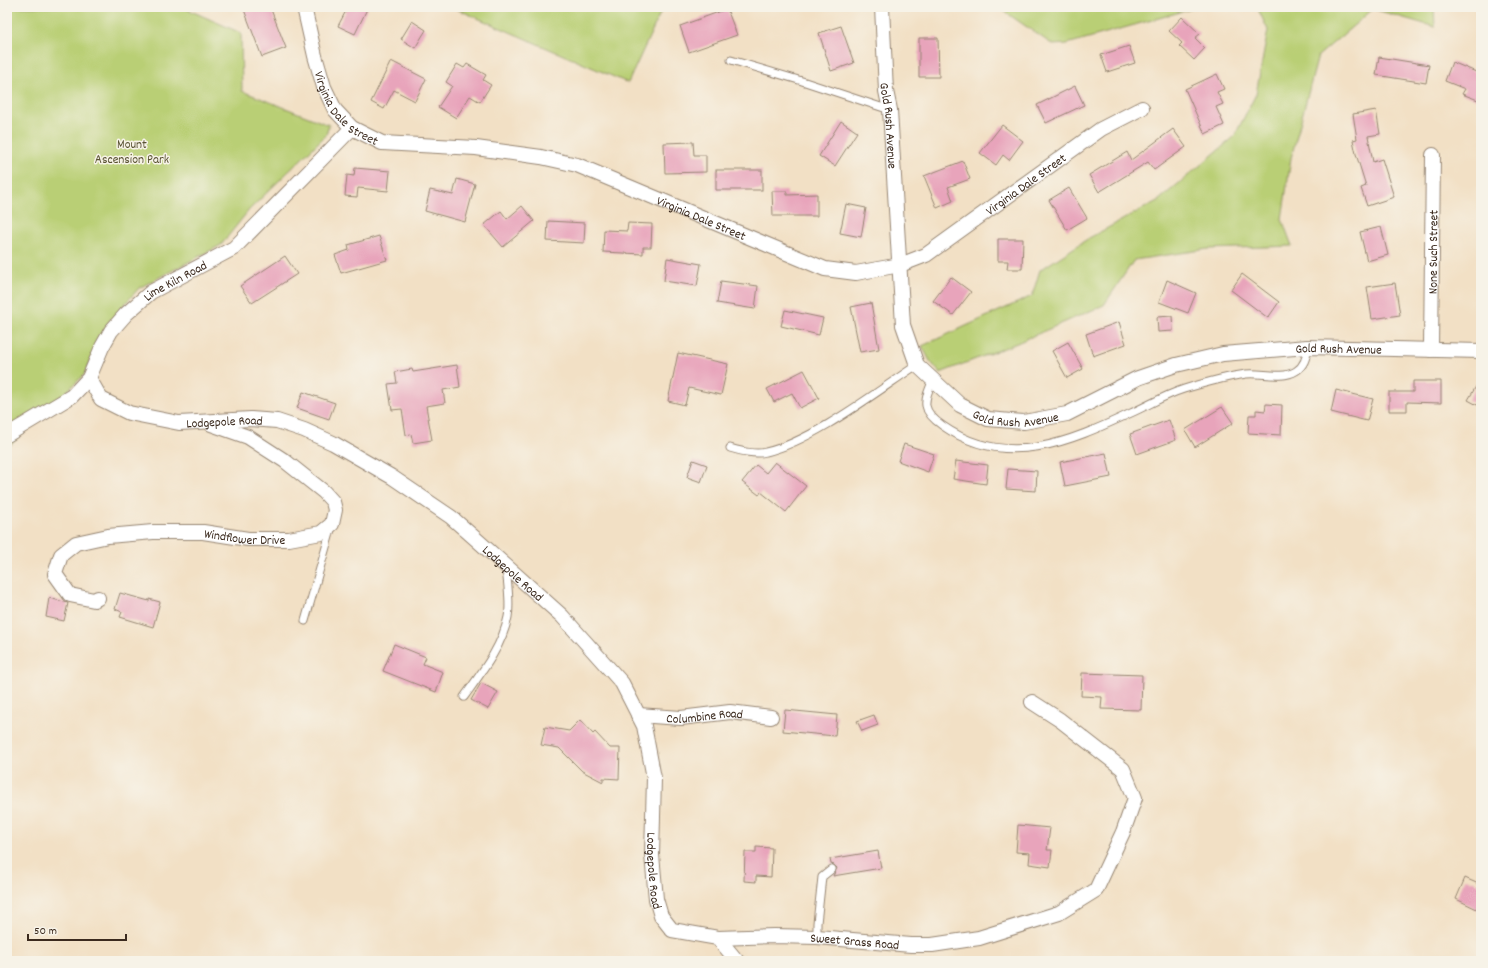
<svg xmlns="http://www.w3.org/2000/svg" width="1488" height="968" font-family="Dekko,sans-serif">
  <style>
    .green { fill: #b9cf74; stroke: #7a7c49 }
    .building { fill: #e8a4bb }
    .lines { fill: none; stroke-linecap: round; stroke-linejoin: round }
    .lane-casing { stroke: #968572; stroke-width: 9 }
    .street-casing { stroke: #968572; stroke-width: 16 }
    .lane { stroke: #fff; stroke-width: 7 }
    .street { stroke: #fff; stroke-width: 14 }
    .labels { text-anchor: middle; stroke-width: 3; stroke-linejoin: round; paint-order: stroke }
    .street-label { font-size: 13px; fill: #3b2a1e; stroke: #f7f3e8 }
    .park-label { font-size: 13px; fill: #5a5334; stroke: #f7f3e8 }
  </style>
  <rect width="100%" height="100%" fill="#f7f3e8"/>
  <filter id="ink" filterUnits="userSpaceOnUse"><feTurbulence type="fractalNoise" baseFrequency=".025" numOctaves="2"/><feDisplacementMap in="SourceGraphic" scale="8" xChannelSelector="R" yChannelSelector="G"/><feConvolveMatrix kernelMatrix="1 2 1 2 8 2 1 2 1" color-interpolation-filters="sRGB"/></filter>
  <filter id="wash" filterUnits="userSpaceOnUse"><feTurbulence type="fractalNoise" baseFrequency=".012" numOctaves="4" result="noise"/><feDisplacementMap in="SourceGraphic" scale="16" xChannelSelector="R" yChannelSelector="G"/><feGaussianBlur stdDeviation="0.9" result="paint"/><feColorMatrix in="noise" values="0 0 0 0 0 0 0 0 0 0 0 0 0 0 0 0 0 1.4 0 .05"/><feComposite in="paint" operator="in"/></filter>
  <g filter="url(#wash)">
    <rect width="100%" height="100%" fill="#f2e0c5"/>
    <g class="green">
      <path d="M7 7H182L241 33 242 91 329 125 326 135 249 210 221 245 139 288 107 324 84 375 7 448Z"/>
      <path d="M452 7H663L628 83Z"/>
      <path d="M998 7H1198L1067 44 1053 45Z"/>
      <path d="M1257 7H1434L1435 27 1373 9 1318 56 1291 158 1282 219 1292 246 1208 249 1134 260 1104 305 1017 343 940 373 930 361 922 346 1032 296 1040 270 1089 238 1159 200 1234 137 1256 94 1268 30Z"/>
    </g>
    <g id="blocks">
      <g class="building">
        <path d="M243 7H270L286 48 262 57Z"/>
        <path d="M348 7H368L355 34 338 26Z"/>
        <path d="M727 9 737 35 689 52 680 26Z"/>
        <path d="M1182 17 1200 34 1195 38 1205 48 1194 60 1179 46 1182 43 1169 31Z"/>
        <path d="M412 21 426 30 415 48 401 39Z"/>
        <path d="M841 26 854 63 831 71 819 33Z"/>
        <path d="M919 38H938L939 77H919Z"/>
        <path d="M1129 46 1135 63 1107 72 1101 55Z"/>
        <path d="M1379 57 1429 65 1426 83 1376 75Z"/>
        <path d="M391 61 426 79 415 101 394 90 384 109 371 102Z"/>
        <path d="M1452 62 1481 74V93L1478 100 1462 94 1465 89 1445 81Z"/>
        <path d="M457 64 464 68 467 64 486 75 483 80 491 85 480 102 470 96 456 118 438 107 452 86 446 82Z"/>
        <path d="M1217 74 1224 89 1217 92 1223 104 1216 107 1224 125 1205 134 1185 89Z"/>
        <path d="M1075 86 1084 105 1046 123 1037 105Z"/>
        <path d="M1376 110 1380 134 1368 136 1373 162 1382 159 1394 197 1367 206 1361 188 1366 186 1356 154 1353 140 1357 139 1353 114Z"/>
        <path d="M841 121 857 132 835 166 819 156Z"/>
        <path d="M1002 125 1023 141 1009 160 1003 155 996 165 980 153Z"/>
        <path d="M1173 129 1186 147 1154 170 1148 162 1099 192 1089 175 1127 152 1131 160Z"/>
        <path d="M693 142 694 155H706V172L665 173 664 143Z"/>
        <path d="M963 161 970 179 948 187 953 201 937 208 924 176Z"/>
        <path d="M355 168 390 171 388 191 358 188 357 197 345 196 347 175 354 176Z"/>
        <rect x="716" y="170" width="46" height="20"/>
        <path d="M457 179 475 184 465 222 425 211 430 190 453 195Z"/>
        <path d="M1069 188 1087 218 1067 230 1049 200Z"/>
        <path d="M772 191H787V195L817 194V216H773Z"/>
        <path d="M846 204 866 208 861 237 840 233Z"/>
        <path d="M522 206 534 221 503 247 484 225 501 211 507 219Z"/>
        <path d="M548 221 585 223 584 243 547 241Z"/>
        <path d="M628 223 652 224 651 247H643V254L603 252 604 230 627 231Z"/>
        <path d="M1381 227 1388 255 1367 261 1360 232Z"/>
        <path d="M379 236 387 260 341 273 335 255 349 250 348 245Z"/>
        <path d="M998 239H1023L1022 269H1007L1008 261H998Z"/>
        <path d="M285 256 297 274 252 303 240 286Z"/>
        <path d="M667 258 701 264 697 286 664 281Z"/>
        <path d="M1242 274 1279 302 1268 318 1231 290Z"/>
        <path d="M951 277 971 292 953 315 933 301Z"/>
        <path d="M1167 280 1196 293 1188 313 1159 302Z"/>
        <path d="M721 281 758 286 755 309 717 303Z"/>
        <path d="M1395 283 1400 315 1372 319 1367 287Z"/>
        <path d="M871 303 879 349 860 352 851 307Z"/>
        <path d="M785 310 823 318 819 335 781 326Z"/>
        <path d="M1172 316 1173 331 1158 332 1157 317Z"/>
        <path d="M1119 322 1126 344 1093 356 1086 334Z"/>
        <path d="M1068 342 1083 369 1067 378 1052 351Z"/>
        <path d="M678 353 728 364 721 395 689 388 685 405 668 401Z"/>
        <path d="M457 365 460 387 443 390 445 403 426 406 432 440 413 443 411 434 406 435 402 409 392 410 388 384 397 383 395 372 412 369 413 372Z"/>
        <path d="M804 370 819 398 800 408 792 393 774 402 767 389Z"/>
        <path d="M1481 378V407L1468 400Z"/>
        <path d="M1413 381H1441V403L1407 402V411H1389V392H1413Z"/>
        <path d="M1336 390 1373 399 1367 421 1331 412Z"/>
        <path d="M303 392 335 403 329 419 297 408Z"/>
        <path d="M1266 404 1282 405 1281 435 1248 433 1249 415H1256V410L1265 411Z"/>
        <path d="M1222 407 1233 423 1195 447 1185 430Z"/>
        <path d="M1169 420 1176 440 1137 454 1130 434Z"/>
        <path d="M904 444 934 454 928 472 898 461Z"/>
        <path d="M1106 453 1111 477 1065 486 1060 462Z"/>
        <path d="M693 460 707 465 701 482 687 477Z"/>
        <path d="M956 461 988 465 986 484 953 479Z"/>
        <path d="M775 462 806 486 786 512 761 492 759 495 742 482 756 465 766 473Z"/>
        <path d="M1008 469 1037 471 1036 491 1006 489Z"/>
        <path d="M120 593 149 601V599L160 602 153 627 120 617 122 612 115 609Z"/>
        <path d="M49 598 68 603 64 621 46 617Z"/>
        <path d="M394 644 426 657 423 664 443 672 436 692 383 671Z"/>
        <path d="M1082 673 1142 675 1141 710 1101 709 1102 697 1081 696Z"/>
        <path d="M481 683 498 692 488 709 471 700Z"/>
        <path d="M785 710 837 715 835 736 783 731Z"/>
        <path d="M874 715 878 725 862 731 857 721Z"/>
        <path d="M580 720 593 734 595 732 610 748H620L619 779 603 778V782L582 771 559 748 541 745 545 727 569 731Z"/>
        <path d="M1018 825 1050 828 1047 850H1052L1050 867 1029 864 1030 853 1016 852Z"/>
        <path d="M756 847 772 848 771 877 756 876V882L744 881 745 852H756Z"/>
        <path d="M878 851 881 868 833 876 837 868 834 865 831 864 830 859Z"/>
        <path d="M1465 878 1481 885V911L1456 899Z"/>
      </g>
    </g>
  </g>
  <g filter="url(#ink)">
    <use href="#blocks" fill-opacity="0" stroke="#968572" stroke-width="1"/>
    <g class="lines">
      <g class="lane-casing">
        <g id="lane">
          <path d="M731 60 802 81 890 110"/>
          <path d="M933 380C923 402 921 411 943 426 1006 470 1069 442 1131 413 1149 405 1165 395 1184 389 1204 383 1224 377 1246 374 1262 372 1281 380 1296 371 1304 366 1307 356 1307 347"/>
          <path d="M730 448C741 451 755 455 766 452 813 441 876 392 917 365"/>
          <path d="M305 621 332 526"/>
          <path d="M464 697C482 672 502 647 508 617 511 602 507 582 506 567"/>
          <path d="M817 937V923L822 877 832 869"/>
        </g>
      </g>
      <g class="street-casing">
        <g id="street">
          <path id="s1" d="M304 7 315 56 324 87 335 110 352 128 382 143 476 148 541 157 577 165 825 269 856 273 900 265 926 255 1101 129 1142 108"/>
          <path id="s2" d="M882 7 886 91 890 110 903 325 917 365 960 405 988 419 1024 422 1067 414 1138 378 1176 365 1223 354 1307 347 1481 351"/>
          <path id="s3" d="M1431 350 1433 155"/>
          <path id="s4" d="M89 378 101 399 129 413 179 423 251 419 277 421 304 430 333 443 392 477 451 517 477 540 562 616 622 683 644 726 654 778 652 855 656 899 661 916 672 930 718 938 737 961"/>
          <path id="s5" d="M7 435 72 396 89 378 102 347 111 331 126 314 151 292 234 248 352 128"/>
          <path id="s6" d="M98 598 94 600 70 595 55 574 61 555 76 543 108 536 153 532H203L248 539H289L321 533 332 524 335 510 333 502 324 492 285 461 248 437 211 424"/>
          <path id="s7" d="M638 715 681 718 730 712 771 717"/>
          <path id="s8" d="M718 938 774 936 817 937 911 945H932L979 938 1059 913 1096 890 1123 832 1135 798 1123 769 1060 720 1032 702"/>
        </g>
      </g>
      <use href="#lane" class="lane"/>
      <use href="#street" class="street"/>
    </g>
  </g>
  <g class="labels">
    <g class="street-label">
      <text dy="5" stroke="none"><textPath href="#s1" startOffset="114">Virginia Dale Street</textPath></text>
      <text dy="5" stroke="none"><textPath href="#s2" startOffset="119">Gold Rush Avenue</textPath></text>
      <text dy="5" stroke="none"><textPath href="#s1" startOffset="858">Virginia Dale Street</textPath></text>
      <text dy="5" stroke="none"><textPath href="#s1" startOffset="498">Virginia Dale Street</textPath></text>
      <text dy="5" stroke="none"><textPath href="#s3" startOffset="98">None Such Street</textPath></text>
      <text dy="5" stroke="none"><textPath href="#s5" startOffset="235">Lime Kiln Road</textPath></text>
      <text dy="5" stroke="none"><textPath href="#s2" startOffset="815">Gold Rush Avenue</textPath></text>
      <text dy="5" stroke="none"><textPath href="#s2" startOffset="479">Gold Rush Avenue</textPath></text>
      <text dy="5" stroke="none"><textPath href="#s4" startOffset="152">Lodgepole Road</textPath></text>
      <text dy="5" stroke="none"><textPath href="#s6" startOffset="264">Windflower Drive</textPath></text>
      <text dy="5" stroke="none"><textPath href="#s4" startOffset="488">Lodgepole Road</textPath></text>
      <text dy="5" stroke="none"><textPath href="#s7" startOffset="67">Columbine Road</textPath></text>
      <text dy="5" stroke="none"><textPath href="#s4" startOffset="837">Lodgepole Road</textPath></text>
      <text dy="5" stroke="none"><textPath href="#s8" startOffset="137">Sweet Grass Road</textPath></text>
    </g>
    <g class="park-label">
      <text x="132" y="148">Mount<tspan x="132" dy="15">Ascension Park</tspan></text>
    </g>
  </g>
  <rect width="1488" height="968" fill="none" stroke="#f7f3e8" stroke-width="24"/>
  <path d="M28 934v6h98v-6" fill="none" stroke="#3b2a1e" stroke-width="2"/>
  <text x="34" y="934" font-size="12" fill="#3b2a1e" stroke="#f7f3e8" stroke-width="3" paint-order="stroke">50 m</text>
</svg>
